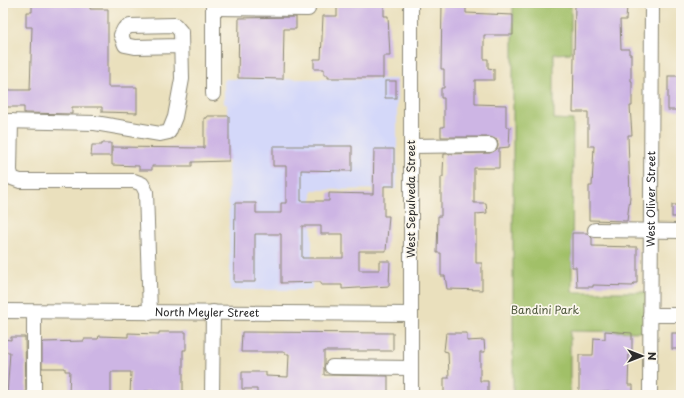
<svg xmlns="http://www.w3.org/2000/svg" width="684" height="398" font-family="'Playpen Sans',sans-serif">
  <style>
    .built { fill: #d4d8f9 }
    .green { fill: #a1c068; stroke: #66764a }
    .building { fill: #cdb5e4; fill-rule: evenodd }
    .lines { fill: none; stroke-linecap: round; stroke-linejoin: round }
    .minor-casing { stroke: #8a8674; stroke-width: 16 }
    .minor { stroke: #fff; stroke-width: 14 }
    .labels { text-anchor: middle; stroke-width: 3.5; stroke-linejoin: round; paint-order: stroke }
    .street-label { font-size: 11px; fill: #2b2b2b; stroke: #fbf7ec }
    .park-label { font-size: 11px; fill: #4e583d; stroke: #fbf7ec }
  </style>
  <rect width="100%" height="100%" fill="#fbf7ec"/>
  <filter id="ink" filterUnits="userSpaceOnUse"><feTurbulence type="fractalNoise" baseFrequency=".025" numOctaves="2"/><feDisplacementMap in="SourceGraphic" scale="8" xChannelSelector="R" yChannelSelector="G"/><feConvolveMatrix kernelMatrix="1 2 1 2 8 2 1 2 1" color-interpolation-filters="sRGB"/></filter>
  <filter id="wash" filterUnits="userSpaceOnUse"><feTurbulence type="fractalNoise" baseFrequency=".012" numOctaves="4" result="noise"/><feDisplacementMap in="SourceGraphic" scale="16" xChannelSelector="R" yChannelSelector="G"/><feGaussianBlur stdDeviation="0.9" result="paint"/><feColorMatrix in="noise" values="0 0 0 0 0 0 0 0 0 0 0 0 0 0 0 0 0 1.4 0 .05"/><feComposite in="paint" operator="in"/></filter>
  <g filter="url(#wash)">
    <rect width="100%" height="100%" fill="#eae0bd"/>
    <path class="built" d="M224 79H397V189L312 190V290H230L227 104H224Z"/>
    <path class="green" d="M513 3H571V53L554 54V119L573 120 572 292H649V332L570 331V395H513Z"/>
    <g id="blocks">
      <g class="building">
        <path d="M32 3H90V9H108V87H137V113L102 112V107H72V114L24 113V107H3V90H30L32 27H26V12H32Z"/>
        <path d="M337 3H384V16H388L390 56H383V78H328V75H324V69H314V59H321L323 16H337Z"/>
        <path d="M442 3H466V13L513 15V35H484V59H488V68L494 69V80H475V104L506 105V127H510L509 147 499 148V168H474V203H486L487 213 476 214V263H482V290L447 289 445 276H441V253H437L438 216H441V177H443V171L444 154 490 153 497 149 498 145 497 140 490 137H441V127H444V98H441V88H444V69H441Z"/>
        <path d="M575 4 627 6 626 20H620L621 49H629V54H631V81H632V106H630L632 135H628L630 197 627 221 589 220V186H592L594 146H588V112H573Z"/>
        <path d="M296 17V29H284L283 79 238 78 239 18Z"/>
        <rect x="668" y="76" width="13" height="34"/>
        <rect x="385" y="81" width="11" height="17"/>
        <path d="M207 116H229V161L192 162V166H152V170H139V166L112 165V147L204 148V118H207Z"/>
        <path d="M102 143H111V156H91L92 145H102Z"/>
        <path d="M273 146H352V171L301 170V201H329V193L373 194 374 149H394V186H384V216H389L386 251H359V270H379V261H390L389 286 342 289V285H321V282L281 283V234H255V282H234L235 203H256V213H281V203H286V166H273ZM302 226H321V234H343V258H302Z"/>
        <rect x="672" y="205" width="9" height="12"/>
        <path d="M572 233H587L592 238V246L637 247V283H634L633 286 593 285V287H577L576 267H572Z"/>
        <path d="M605 331 632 333V352H629L628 385H633V395H609V392L579 393V355H593L594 338 605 339Z"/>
        <path d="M159 332H186V350H183V392L145 391V395H130L131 372H111V394L109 395 69 392 70 371H65V368H42V344L44 342 84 341V339H98L99 336 128 337V333L159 334Z"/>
        <path d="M242 332 393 333V351H324V375L388 376V395L257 394V389H242V372H266V376L288 377 289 354H285V352H241Z"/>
        <path d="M446 333H467V341L484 340 485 352H480V381H488V395L444 393V378H449L448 352 444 351Z"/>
        <rect x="672" y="333" width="9" height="16"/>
        <path d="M11 337H25L26 395H7L10 352H3V339L11 340Z"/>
      </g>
    </g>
  </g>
  <g filter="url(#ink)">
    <use href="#blocks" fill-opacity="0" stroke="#8a8674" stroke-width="1"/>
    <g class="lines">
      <g class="minor-casing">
        <g id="minor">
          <path d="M411 3V395"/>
          <path d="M213 8 308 9"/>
          <path d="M213 94V3"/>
          <path d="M3 121 95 123 160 134 169 132 175 117 182 79 181 32 175 25 130 26 124 29 121 35 125 45 135 47 181 46"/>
          <path d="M11 121 10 171 12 178 20 181H134L142 184 146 192 150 313"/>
          <path d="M411 146 490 145"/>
          <path d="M595 230 681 231"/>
          <path id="s1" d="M3 311 411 314"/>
          <path d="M650 315H681"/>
          <path d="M332 367 411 368"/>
          <path d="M34 395V313"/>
          <path d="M212 395 213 312"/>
          <path id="s2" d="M650 395 652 3"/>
        </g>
      </g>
      <use href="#minor" class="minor"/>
    </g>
  </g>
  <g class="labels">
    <g class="street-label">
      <text transform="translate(411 199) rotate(-90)" y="4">West Sepulveda Street</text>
      <text dy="4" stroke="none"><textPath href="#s2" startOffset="196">West Oliver Street</textPath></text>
      <text dy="4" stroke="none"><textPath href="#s1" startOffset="204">North Meyler Street</textPath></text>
    </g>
    <g class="park-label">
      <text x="545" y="314">Bandini Park</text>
    </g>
  </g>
  <rect width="684" height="398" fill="none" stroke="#fbf7ec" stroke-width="16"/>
  <g transform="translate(642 356) rotate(90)" stroke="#fbf7ec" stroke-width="3" paint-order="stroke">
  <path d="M0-3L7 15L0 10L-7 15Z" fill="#2b2b2b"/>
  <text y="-6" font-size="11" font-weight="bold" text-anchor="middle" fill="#2b2b2b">N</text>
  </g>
</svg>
